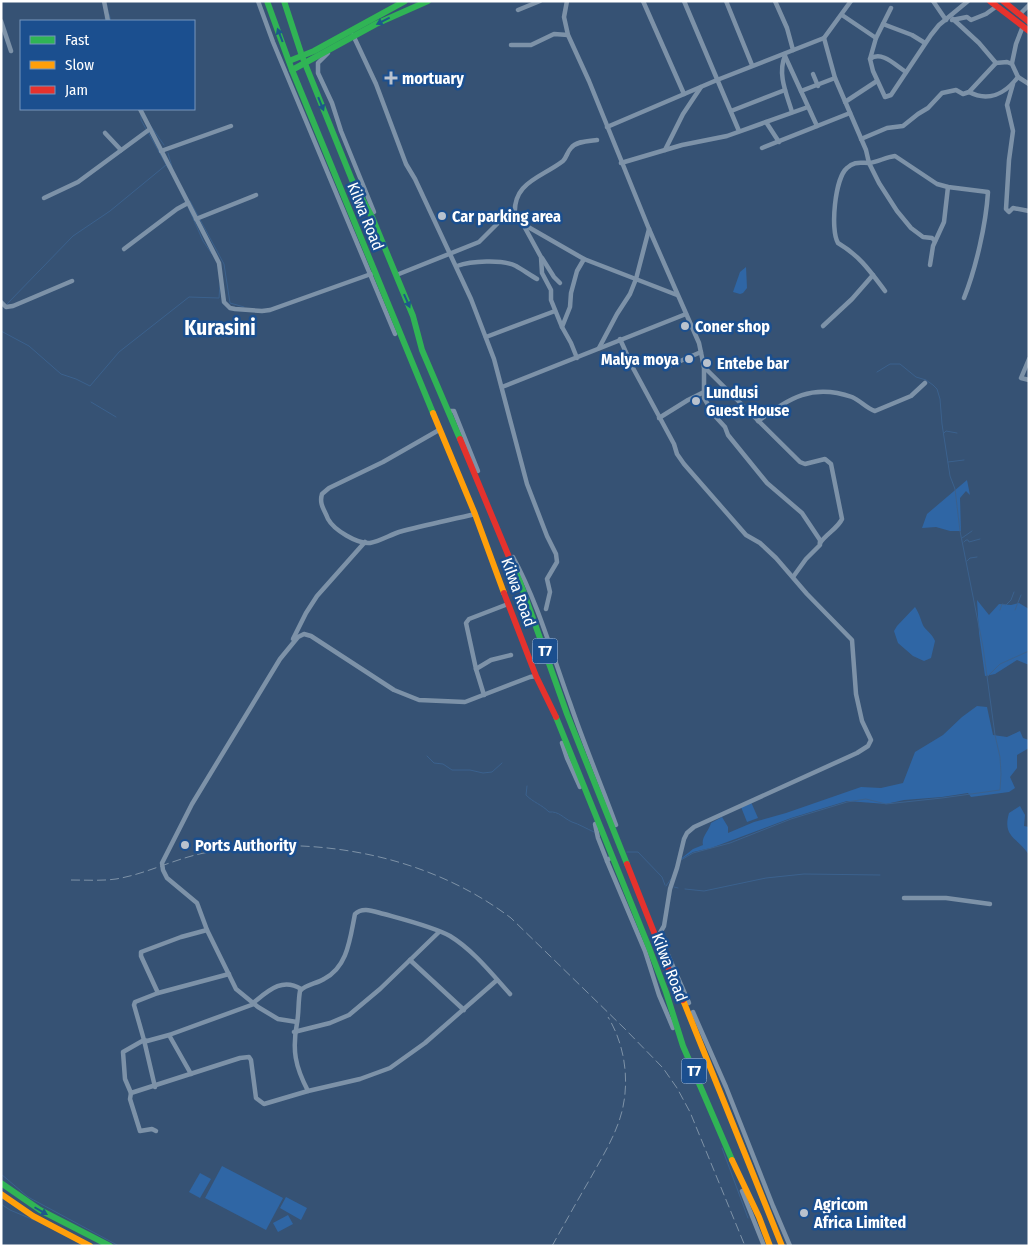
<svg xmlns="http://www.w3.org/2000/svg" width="1030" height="1247" font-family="'Fira Sans Condensed',sans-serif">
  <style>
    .green { fill: #2f66a5 }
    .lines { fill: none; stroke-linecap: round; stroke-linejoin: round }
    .stream { stroke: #3b618d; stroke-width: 1 }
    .street { stroke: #7d92a8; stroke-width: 4.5 }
    .fast { stroke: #30b455; stroke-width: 6 }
    .slow { stroke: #ff9f0a; stroke-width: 6 }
    .jam { stroke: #e5322d; stroke-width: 6 }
    .rail { stroke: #7e92a7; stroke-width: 1; stroke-dasharray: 9 4; stroke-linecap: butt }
    .oneway { fill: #1d5989 }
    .poi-dot { fill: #b9c2ce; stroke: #1b4f8f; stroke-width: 2 }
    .labels { text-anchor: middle; stroke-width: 5; stroke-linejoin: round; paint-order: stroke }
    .shield { fill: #1b4f8f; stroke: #bbcadd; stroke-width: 1 }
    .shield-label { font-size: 15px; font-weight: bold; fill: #fff }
    .poi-label { font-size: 16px; font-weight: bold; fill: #fff; stroke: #1b4f8f; text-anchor: start }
    .street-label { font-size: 16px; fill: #fff; stroke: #1b4f8f }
    .district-label { font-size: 21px; font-weight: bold; fill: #fff; stroke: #1b4f8f }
  </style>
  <rect width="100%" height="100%" fill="#365274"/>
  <g class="green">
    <path d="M746 267 747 288 743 293 740 294 733 292 740 272Z"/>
    <path d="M967 480 970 495 966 491 960 498 961 531H950L936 527 922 528 927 514Z"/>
    <path d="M977 600 989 615 999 604 1011 605 1019 603 1029 609V665L1017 660 995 674 985 676 979 633Z"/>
    <path d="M915 607C920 614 921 622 924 627 928 632 932 634 935 641L931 658 924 661 913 656 898 643 894 631 897 626Z"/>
    <path d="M977 706 987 707 993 735 1007 737 1020 731 1023 738 1029 740V748L1017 755V768L1010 777 1015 788 1009 792 971 797 968 793 942 797 904 800 886 804 847 801 791 818 711 848 693 852 678 861 693 849 703 845C701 837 709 831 711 823L722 817 728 827V833L754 822 786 813 861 787 881 788 903 783 915 752 943 735 962 717Z"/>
    <path d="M751 802 758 818 747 822 741 807Z"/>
    <path d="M1020 806 1025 815 1024 826 1029 827V855C1018 837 1002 838 1009 813Z"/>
    <path d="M222 1166 283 1198 266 1230 205 1198Z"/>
    <path d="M200 1173 211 1179 200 1198 189 1192Z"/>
    <path d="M286 1197 307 1208 301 1220 280 1208Z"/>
    <path d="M288 1215 293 1224 278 1232 273 1223Z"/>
  </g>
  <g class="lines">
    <g class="stream">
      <path d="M109 14 111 21"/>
      <path d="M105 18 106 21"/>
      <path d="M141 114V120L146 129"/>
      <path d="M150 125 164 145"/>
      <path d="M148 132 168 168"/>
      <path d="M168 153 172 167"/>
      <path d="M190 201 224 264 230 303 244 307"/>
      <path d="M189 209 203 241 212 254"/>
      <path d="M7 304 73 236 110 211 166 165"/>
      <path d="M1 331 29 346 61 374 76 379 90 386 119 352 189 297 219 298 220 284"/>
      <path d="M91 402 116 417"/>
      <path d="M944 433 946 431 957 433"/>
      <path d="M948 462 964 460"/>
      <path d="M962 538 972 531"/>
      <path d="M964 542 966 540H968L969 542 980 539"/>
      <path d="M967 561 970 558 977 557"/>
      <path d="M1000 610 1002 604 1006 605 1011 600 1014 592"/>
      <path d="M1015 610 1021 595"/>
      <path d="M988 676 1000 664 1029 651"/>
      <path d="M427 756 434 763 443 764 452 770H470L483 773 492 772 502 763"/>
      <path d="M527 786 526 795C534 803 541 804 549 812 559 811 563 818 572 822 579 824 587 829 594 832"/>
      <path d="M627 852H638L662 877 665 885"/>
      <path d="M681 860 693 853 730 843 791 819 847 802 866 799 886 804 942 798 1000 790 1001 774 1000 757 995 735 983 647 960 531 955 489 950 476 942 424 940 399 937 389 933 385 926 380 916 377 900 364H890L877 372"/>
      <path d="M666 886 671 879"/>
      <path d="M674 887 678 888"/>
      <path d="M685 889 704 891 766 878 804 874 880 875"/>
      <path d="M722 1148 748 1218"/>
      <path d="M1 1174 28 1197 119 1246"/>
      <path d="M1 1204 10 1210 34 1220"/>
    </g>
    <g class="street">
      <path d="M104 1 108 21"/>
      <path d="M258 1 273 42 395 334"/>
      <path d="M567 1 564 17 568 35 589 81 649 229 699 343 704 367V398L714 415 725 427 728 435 767 483 802 513 820 540V545L806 559 793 577"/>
      <path d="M643 1 684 94"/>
      <path d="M684 1 739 131"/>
      <path d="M726 1 752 65"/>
      <path d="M775 1 787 28 793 50"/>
      <path d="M933 1 946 20"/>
      <path d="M891 8 876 38 870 59 873 71 885 97 891 95 931 35 939 25 968 1"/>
      <path d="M518 10 540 1"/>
      <path d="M1020 14 1029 5"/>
      <path d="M842 15 876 38"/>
      <path d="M952 20 967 17 971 20 986 14 997 6"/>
      <path d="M1 21 11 51"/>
      <path d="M883 24 912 35 925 43"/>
      <path d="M353 35 376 84 406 164 415 179 471 299 494 359 527 484 547 536 556 554 557 562 547 579 550 592 546 609"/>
      <path d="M824 38 835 78 866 150 869 163 879 183 897 211 911 228 923 237 932 238 935 241"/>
      <path d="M511 45H531L554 34 568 35"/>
      <path d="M328 53 318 63V73L332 103 341 131 374 212"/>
      <path d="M784 54 817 126"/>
      <path d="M785 56C777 74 787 95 792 112"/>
      <path d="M870 59C882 50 896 66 906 72"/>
      <path d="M1012 63 1016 44 1023 26"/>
      <path d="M813 74 818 86"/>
      <path d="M1018 77 1029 84"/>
      <path d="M1013 84 1007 105 1013 131 1009 160 1006 209 1009 212 1013 208 1029 211"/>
      <path d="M801 91 835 78"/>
      <path d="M969 92C988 102 1005 94 1018 77L1012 64 1007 62 996 63"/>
      <path d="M845 102 877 81"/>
      <path d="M140 109 219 263 224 302 230 308 235 309 262 311 270 310 371 274"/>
      <path d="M731 111 785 90"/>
      <path d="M766 122 779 142"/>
      <path d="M607 127 717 80 824 38 851 1"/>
      <path d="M105 133 121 150"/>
      <path d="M861 139 887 128 903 126 918 114 928 108 942 93 956 90 963 94 969 92 996 63 979 43 953 19"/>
      <path d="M597 140C589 141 576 141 571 148 567 152 567 157 563 161 541 178 512 182 515 216L523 224 584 259 677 295"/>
      <path d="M762 148 850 113"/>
      <path d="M665 150 683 114 701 87"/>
      <path d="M161 151 231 126"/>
      <path d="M621 163 682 145 727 136 808 107"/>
      <path d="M44 198 78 182 150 129"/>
      <path d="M196 219 256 195"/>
      <path d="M524 226 541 257 542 273 551 290V300L562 327"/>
      <path d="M124 249 177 209 188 203"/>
      <path d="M542 258 554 277 560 283"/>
      <path d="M930 265 933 246 944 222 948 187"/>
      <path d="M457 266C471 261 502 259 516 266 523 270 530 275 537 279"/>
      <path d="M399 274 479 242 497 224"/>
      <path d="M885 291C870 271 860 256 838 243 830 230 835 178 847 168 854 161 860 163 869 163 878 162 886 157 895 156L937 184 948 187 988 192C986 224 976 268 964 298"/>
      <path d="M1 302 6 307 13 306 72 281"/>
      <path d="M823 326 852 299 873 275"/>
      <path d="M486 337 555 311"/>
      <path d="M620 339 633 368 674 444 677 454 684 464 746 535 760 543 776 558 807 594 852 640 856 694 862 721 871 740 868 746 857 753 694 827 687 833 684 839 677 868 670 889 664 926 657 938"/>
      <path d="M599 348 617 314 630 294 636 279 649 229"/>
      <path d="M577 358 571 343 562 327 570 307 571 293 577 271 584 259"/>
      <path d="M1029 359 1021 378 1029 380"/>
      <path d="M669 366 701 352"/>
      <path d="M704 367 800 462 805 464 825 459 831 464 842 519C838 528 826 534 820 543"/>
      <path d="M502 387 686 314"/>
      <path d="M448 411H454L478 471"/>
      <path d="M659 418 688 400 704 392"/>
      <path d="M758 421C790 398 812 383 852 397 861 401 866 408 875 411L911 396 925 383"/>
      <path d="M439 430 383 462 329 488 322 494C319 504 324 509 328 519 334 530 357 544 370 543 380 541 390 535 399 532 425 525 450 520 475 514"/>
      <path d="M513 557C538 603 552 654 570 703 584 744 601 784 616 825"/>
      <path d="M293 639 306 613 317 596 365 542"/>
      <path d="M476 669 491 660 511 655"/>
      <path d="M484 695 476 669 466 623 469 619 508 604"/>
      <path d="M562 743 567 758 580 787"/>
      <path d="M595 824 598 838 607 861"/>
      <path d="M609 859 607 861 645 951 659 995 673 1028"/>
      <path d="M904 898H946L990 904"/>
      <path d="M668 955 689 1003"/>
      <path d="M410 960 464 1010"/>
      <path d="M229 974 158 993 135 1002 134 1005 144 1040 147 1041 169 1035 254 1004"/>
      <path d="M158 993 141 956V952L181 937 207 930"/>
      <path d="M253 1003C268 991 282 977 301 989"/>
      <path d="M693 1012 726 1087 773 1206 790 1246"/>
      <path d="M297 1022 278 1019 258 1007 236 989 207 930 197 903 167 878 163 870 162 863 192 804 280 659 298 637 304 634 311 636 394 690 419 700 465 702 530 677 536 676"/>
      <path d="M294 1032 330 1023 349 1015 380 989 439 932"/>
      <path d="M169 1035 191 1074"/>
      <path d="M155 1087 144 1040 123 1052 125 1079 131 1093 240 1058 249 1057 251 1060 256 1098 264 1104 308 1091 360 1079 390 1068 425 1043 497 980"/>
      <path d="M308 1091C295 1066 292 1050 297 1023 299 1013 298 1002 300 991 306 984 316 984 324 979 348 967 350 938 355 914 363 906 375 912 384 914 402 919 434 927 450 936 473 950 492 974 510 994"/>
      <path d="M131 1093 130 1099 140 1131 152 1129 156 1131"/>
      <path d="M742 1191 764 1246"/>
    </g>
    <g class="fast">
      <path d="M267 1 292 70 433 413"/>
      <path d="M284 1 302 56 352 180 372 217 413 316 422 350 460 439"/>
      <path d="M289 61 314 51 405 1"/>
      <path d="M292 70 376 24 428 1"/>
      <path d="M509 557 520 582 567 714 627 864"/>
      <path d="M556 717 648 945 666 992 683 1046 732 1160"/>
      <path d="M1 1183 40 1210 110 1246"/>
    </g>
    <g class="slow">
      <path d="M433 413 475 514 504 593"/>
      <path d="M683 1000 782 1246"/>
      <path d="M732 1160 759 1217 770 1246"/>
      <path d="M1 1194 33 1216 90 1246"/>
    </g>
    <g class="jam">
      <path d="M990 1 1029 31"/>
      <path d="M1003 1 1029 22"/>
      <path d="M460 439 509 557"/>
      <path d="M504 593 536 676 556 717"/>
      <path d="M627 864 676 988 683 1000"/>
    </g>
    <g class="rail">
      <path d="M71 880C86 880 102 881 116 879 146 874 174 859 204 853 308 833 425 853 511 918L625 1029 663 1068 677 1088 690 1112 745 1246"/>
      <path d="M552 1246C565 1223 577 1201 590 1179 600 1161 611 1143 618 1124 631 1090 627 1048 608 1017"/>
    </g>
  </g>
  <defs><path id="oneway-solid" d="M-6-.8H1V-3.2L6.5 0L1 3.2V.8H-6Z" transform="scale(1.25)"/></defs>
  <g class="oneway">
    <use href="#oneway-solid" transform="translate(383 21) rotate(153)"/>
    <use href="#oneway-solid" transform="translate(280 35) rotate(-111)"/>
    <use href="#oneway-solid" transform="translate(321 104) rotate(68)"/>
    <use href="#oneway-solid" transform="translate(407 301) rotate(66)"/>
    <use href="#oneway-solid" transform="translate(41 1211) rotate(30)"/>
  </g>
  <g class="poi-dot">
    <path d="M388.5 70.5h5v5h5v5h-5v5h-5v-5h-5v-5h5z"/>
    <circle cx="442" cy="216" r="5"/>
    <circle cx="685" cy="326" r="5"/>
    <circle cx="689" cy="359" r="5"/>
    <circle cx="707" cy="363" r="5"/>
    <circle cx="696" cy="401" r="5"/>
    <circle cx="185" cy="845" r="5"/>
    <circle cx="804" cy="1213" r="5"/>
  </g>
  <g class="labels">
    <g class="shield">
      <rect x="532.5" y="638.5" width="25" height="25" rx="4"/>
      <rect x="681.5" y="1058.5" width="25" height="25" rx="4"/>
    </g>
    <g class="shield-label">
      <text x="545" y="656">T7</text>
      <text x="694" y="1076">T7</text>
    </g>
    <g class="poi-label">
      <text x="402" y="84">mortuary</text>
      <text x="452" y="222">Car parking area</text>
      <text x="695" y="332">Coner shop</text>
      <text x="679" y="365" text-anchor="end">Malya moya</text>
      <text x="717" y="369">Entebe bar</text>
      <text x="706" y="398">Lundusi<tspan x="706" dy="18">Guest House</tspan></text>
      <text x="195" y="851">Ports Authority</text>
      <text x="814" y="1210">Agricom<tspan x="814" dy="18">Africa Limited</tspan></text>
    </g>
    <g class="street-label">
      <text transform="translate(366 216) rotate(68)" y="6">Kilwa Road</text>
      <text transform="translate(519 592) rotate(70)" y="6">Kilwa Road</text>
      <text transform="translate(670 967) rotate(69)" y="6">Kilwa Road</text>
    </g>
    <g class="district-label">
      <text x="220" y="335">Kurasini</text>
    </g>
  </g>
  <rect width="1030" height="1247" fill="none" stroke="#ffffff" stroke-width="5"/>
  <rect x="20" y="20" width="175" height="90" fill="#1b4f8f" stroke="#7695bc"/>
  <rect x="30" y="36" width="25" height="8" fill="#30b455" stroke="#7695bc"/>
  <text x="65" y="45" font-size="15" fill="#ffffff">Fast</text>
  <rect x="30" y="61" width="25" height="8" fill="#ff9f0a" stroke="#7695bc"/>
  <text x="65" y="70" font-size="15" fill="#ffffff">Slow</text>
  <rect x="30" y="86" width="25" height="8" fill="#e5322d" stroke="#7695bc"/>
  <text x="65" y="95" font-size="15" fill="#ffffff">Jam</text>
</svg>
